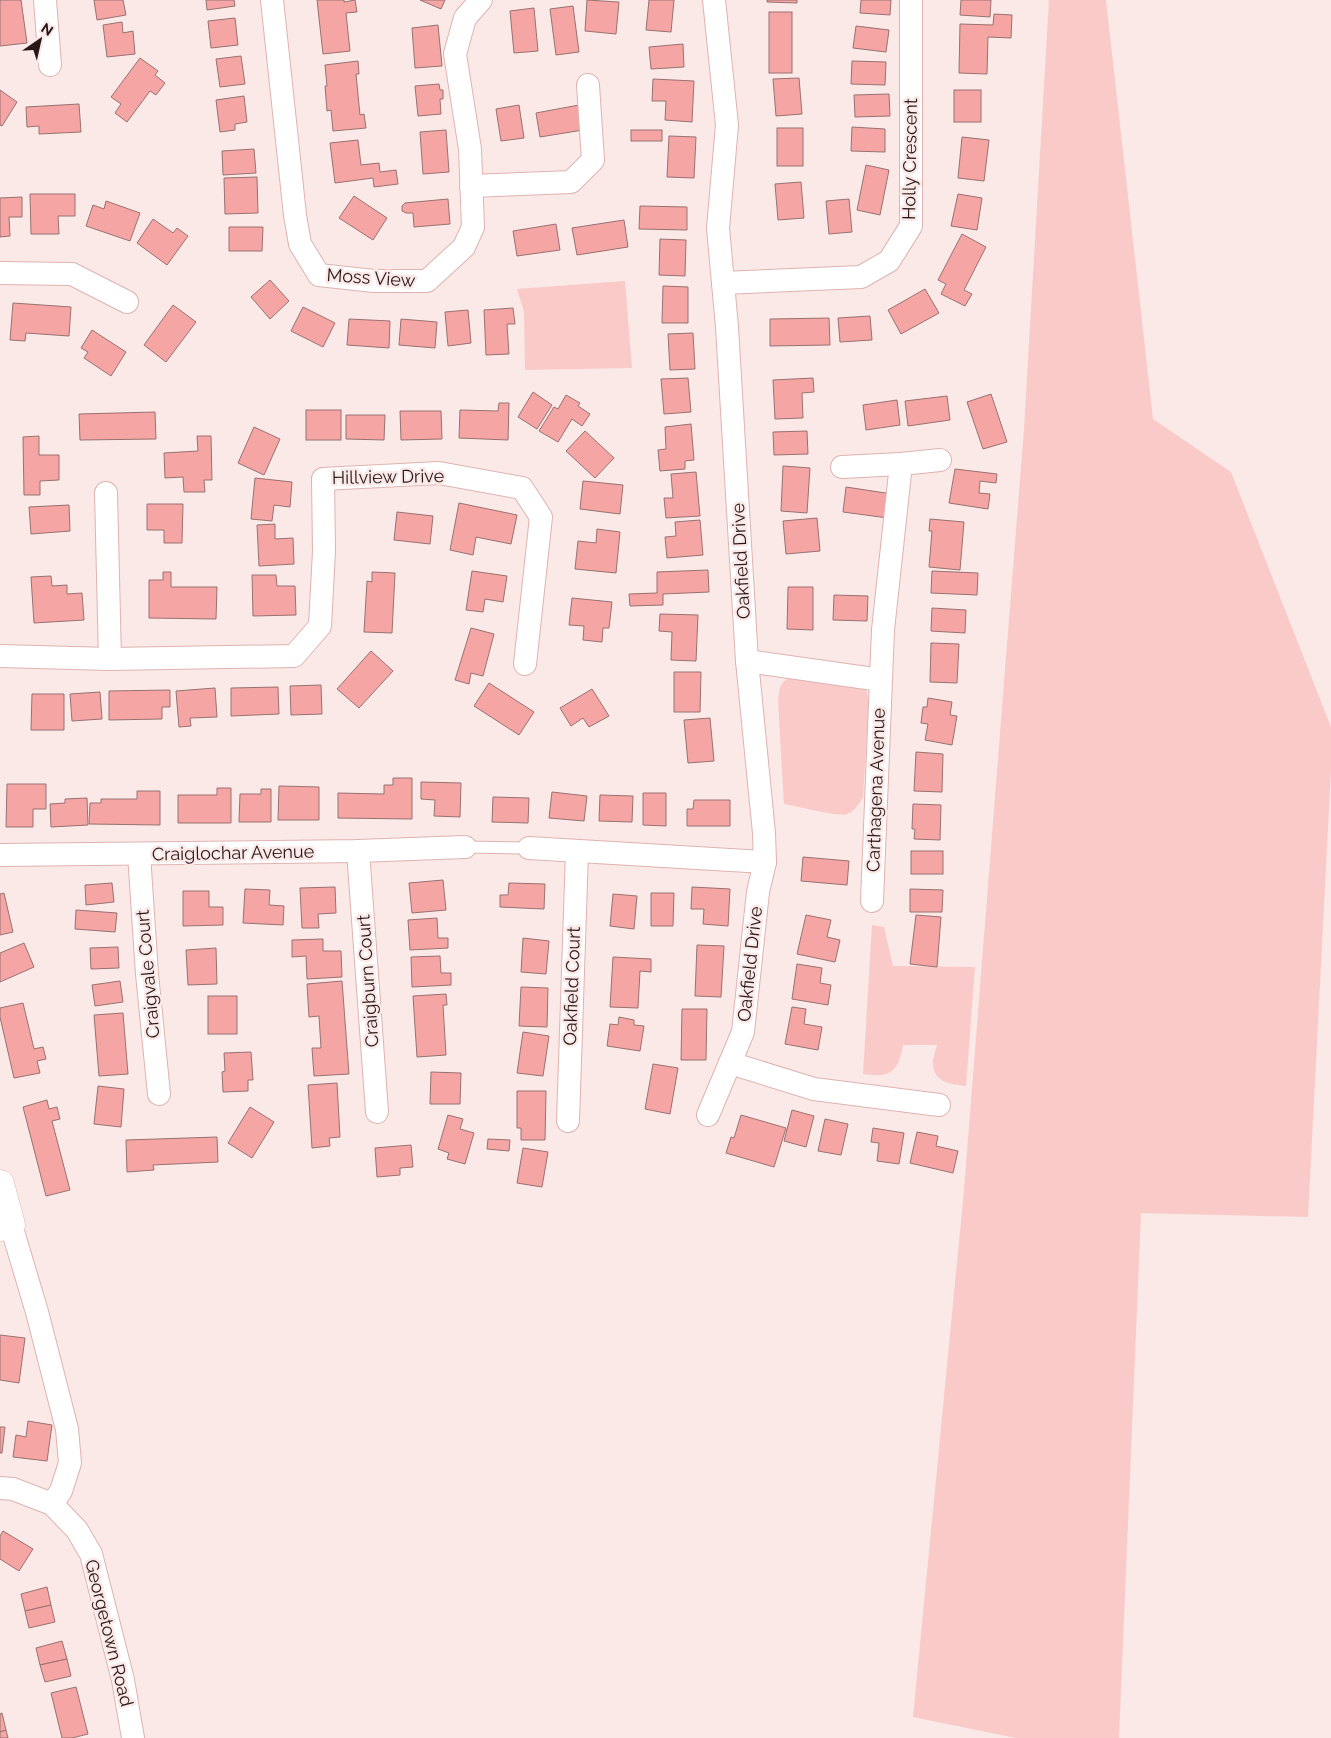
<svg xmlns="http://www.w3.org/2000/svg" width="1331" height="1738" font-family="Raleway,sans-serif">
  <style>
    .green { fill: #f9cac8 }
    .building { fill: #f5a6a4; stroke: #987170 }
    .lines { fill: none; stroke-linecap: round; stroke-linejoin: round }
    .service-casing { stroke: #deb3b1; stroke-width: 13 }
    .minor-casing { stroke: #deb3b1; stroke-width: 24 }
    .tertiary-casing { stroke: #deb3b1; stroke-width: 29 }
    .service { stroke: #fff; stroke-width: 11 }
    .minor { stroke: #fff; stroke-width: 22 }
    .tertiary { stroke: #fff; stroke-width: 28 }
    .labels { text-anchor: middle; stroke-width: 5; stroke-linejoin: round; paint-order: stroke }
    .street-label { font-size: 18px; fill: #271817; stroke: #fbe9e8 }
  </style>
  <rect width="100%" height="100%" fill="#fbe9e8"/>
  <g class="green">
    <path d="M1049 0H1106L1153 419 1231 472 1331 727V770L1308 1217 1141 1213 1119 1738H1016L913 1717 964 1190 1024 429Z"/>
    <path d="M625 281 632 368 525 370 524 312 517 289Z"/>
    <path d="M793 676 860 682 866 690 869 701 863 797C860 803 855 811 847 814 837 817 797 806 784 804L778 701C780 688 779 682 793 676Z"/>
    <path d="M872 925 884 927 893 966 975 967 966 1086C951 1084 934 1083 933 1064 932 1059 936 1051 937 1045H903C898 1072 891 1078 863 1074Z"/>
  </g>
  <g class="building">
    <path d="M0 0H21L27 43 0 46Z"/>
    <path d="M94 0H123L126 15 97 20Z"/>
    <path d="M206 0H234L235 6 207 10Z"/>
    <path d="M317 0H344V2L355 0 357 12 346 13 350 51 323 54Z"/>
    <path d="M420 0H445L441 9Z"/>
    <path d="M587 0 619 2 616 34 585 31Z"/>
    <path d="M649 0H674L671 32 646 30Z"/>
    <path d="M767 0H797V3L767 2Z"/>
    <path d="M861 0H891L890 15 860 13Z"/>
    <path d="M961 0H991L990 17 960 15Z"/>
    <path d="M573 6 579 52 556 55 550 9Z"/>
    <path d="M534 8 538 51 514 53 510 11Z"/>
    <rect x="769" y="12" width="23" height="61"/>
    <path d="M994 14 1012 15 1011 38 988 37 987 74 959 73 960 24 993 25Z"/>
    <path d="M235 18 238 45 211 48 208 21Z"/>
    <path d="M122 22 123 33 133 31 135 54 107 57 103 25Z"/>
    <path d="M438 25 442 66 415 68 412 28Z"/>
    <path d="M856 26 889 30 886 52 853 48Z"/>
    <path d="M683 44 684 67 651 69 649 47Z"/>
    <path d="M241 56 245 84 220 87 216 59Z"/>
    <path d="M140 58 158 71 155 75 165 83 156 95 150 91 127 122 115 113 121 104 111 97Z"/>
    <path d="M358 61 359 74H356L360 115 364 114 366 128 333 131 331 110 327 111 325 86H327L325 65Z"/>
    <path d="M852 61 886 62 885 85 851 84Z"/>
    <path d="M799 78 802 114 776 116 773 79Z"/>
    <path d="M653 79 694 81 692 122 665 120 666 101H652Z"/>
    <path d="M439 84 440 90H443V99H440L441 114 418 116 415 86Z"/>
    <path d="M0 90 17 102 2 126 0 125Z"/>
    <rect x="954" y="90" width="27" height="32"/>
    <path d="M889 94 890 116 855 117 854 95Z"/>
    <path d="M244 96 247 122 235 124V130L220 132 216 100Z"/>
    <path d="M79 104 81 132 39 134V126L27 127 26 107Z"/>
    <path d="M519 105 524 138 501 141 496 109Z"/>
    <path d="M579 105 583 130 540 137 536 113Z"/>
    <path d="M852 127 885 129V152L851 151Z"/>
    <rect x="777" y="128" width="26" height="38"/>
    <path d="M446 130 449 172 423 174 420 132Z"/>
    <rect x="631" y="130" width="31" height="11"/>
    <path d="M669 136 696 137 694 178 667 177Z"/>
    <path d="M962 137 989 140 984 181 958 178Z"/>
    <path d="M358 140 361 165 379 163 380 172 396 170 398 184 374 187 373 178 335 183 330 143Z"/>
    <path d="M254 149 256 173 223 175 222 151Z"/>
    <path d="M866 165 889 170 880 215 857 210Z"/>
    <path d="M257 177 258 213 225 214 224 178Z"/>
    <path d="M801 182 804 218 778 220 775 184Z"/>
    <path d="M30 194H75V216H58L59 234H31Z"/>
    <path d="M958 194 982 198 977 230 951 226Z"/>
    <path d="M354 196 387 218 373 240 339 218Z"/>
    <path d="M22 197V217H9L10 236 0 237V198Z"/>
    <path d="M448 199 450 224 414 227 413 213H406L402 211V206L405 203Z"/>
    <path d="M849 199 852 232 829 234 826 201Z"/>
    <path d="M106 201 140 213 130 241 86 226 93 205 104 209Z"/>
    <path d="M640 206 687 207V230L639 229Z"/>
    <path d="M153 219 173 233 177 228 188 236 167 265 137 243Z"/>
    <path d="M624 220 628 247 577 255 572 228Z"/>
    <path d="M556 224 560 250 517 256 513 231Z"/>
    <path d="M229 227H263L262 251H229Z"/>
    <path d="M962 234 986 247 964 290 972 294 965 306 941 294 946 284 938 280Z"/>
    <path d="M660 239 686 240 685 276 659 275Z"/>
    <path d="M270 280 289 301 270 319 251 297Z"/>
    <path d="M663 286 688 287V323H662Z"/>
    <path d="M925 289 939 313 901 334 888 310Z"/>
    <path d="M13 303 71 307 69 336 26 333 25 341 10 340Z"/>
    <path d="M173 305 196 322 166 362 144 345Z"/>
    <path d="M303 307 335 323 323 347 291 331Z"/>
    <path d="M513 308 515 324H507L509 354 486 355 484 310Z"/>
    <path d="M468 310 471 343 448 346 445 312Z"/>
    <path d="M870 316 872 340 840 342 838 318Z"/>
    <path d="M829 318 830 345 770 346V319Z"/>
    <path d="M349 319 390 321 389 348 347 345Z"/>
    <path d="M401 319 437 322 435 348 399 345Z"/>
    <path d="M92 330 126 352 111 376 84 358 88 352 81 348Z"/>
    <path d="M693 333 695 369 670 370 668 334Z"/>
    <path d="M688 378 691 412 664 414 661 379Z"/>
    <path d="M813 378 814 392 802 393 803 418 775 419 773 380Z"/>
    <path d="M533 392 552 405 537 429 518 417Z"/>
    <path d="M991 394 1007 442 983 449 967 402Z"/>
    <path d="M566 395 580 403 578 406 590 414 582 426 572 419 558 442 539 431 554 407 558 409Z"/>
    <path d="M947 396 950 420 908 426 905 401Z"/>
    <path d="M897 400 900 425 866 430 863 405Z"/>
    <path d="M499 403H509L508 440 459 438 460 410 498 411Z"/>
    <rect x="306" y="410" width="35" height="30"/>
    <path d="M400 411H441L442 439 401 440Z"/>
    <path d="M155 412 156 439 80 440 79 414Z"/>
    <path d="M346 415H385L384 440 346 439Z"/>
    <path d="M691 424 694 460 685 461V469L660 471 658 450 666 449 665 427Z"/>
    <path d="M254 427 280 439 264 475 238 463Z"/>
    <path d="M585 431 614 458 595 478 566 451Z"/>
    <path d="M807 431 808 454 774 455 773 432Z"/>
    <path d="M39 436V455H59V480L40 481V495H24L23 437Z"/>
    <path d="M197 436H211L212 480H204L205 492H184L183 477 165 478 164 453 198 451Z"/>
    <path d="M783 466 810 468 807 513 781 511Z"/>
    <path d="M955 469 997 474 996 483 980 481 979 493 990 494 988 509 949 503Z"/>
    <path d="M696 472 700 516 666 518 664 498H673L671 474Z"/>
    <path d="M255 478 292 482 290 507 274 505 272 521 251 519Z"/>
    <path d="M583 481 623 485 620 514 580 509Z"/>
    <path d="M846 487 892 494 888 518 843 512Z"/>
    <path d="M459 503 517 515 511 544 476 537 473 555 450 550Z"/>
    <path d="M147 504H183L182 543H164V530H147Z"/>
    <path d="M69 505 70 531 31 534 29 507Z"/>
    <path d="M397 512 433 516 430 544 394 540Z"/>
    <path d="M817 518 820 551 786 554 783 521Z"/>
    <path d="M930 519 964 522 960 570 929 567 932 531H929Z"/>
    <path d="M700 520 703 555 667 558 665 537 676 536 675 522Z"/>
    <path d="M275 524V539L293 538 294 564 259 566 257 525Z"/>
    <path d="M597 529 620 532 616 573 575 569 578 541 596 543Z"/>
    <path d="M708 570 709 592 663 594V605L630 606 629 594 657 593V572Z"/>
    <path d="M472 571 507 576 503 602 485 599 483 612 466 610Z"/>
    <path d="M932 571 978 573 977 595 931 593Z"/>
    <path d="M163 572H171V587H217L216 619 149 618V580H163Z"/>
    <path d="M372 572 395 573 392 633 364 632 367 581 372 582Z"/>
    <path d="M252 575H276L277 586H295L296 615 253 616Z"/>
    <path d="M51 576 52 586 67 585V594L82 593 84 620 34 623 31 577Z"/>
    <path d="M788 587H813V630L787 629Z"/>
    <path d="M834 595 868 596 867 621 833 620Z"/>
    <path d="M572 598 612 602 609 628H603L602 642 583 640 584 626 569 625Z"/>
    <path d="M932 608 966 610 965 633 931 631Z"/>
    <path d="M660 614 698 615 696 661 671 660 672 632 659 631Z"/>
    <path d="M471 628 494 634 483 676 471 673 469 684 455 680Z"/>
    <path d="M931 643 959 644 957 683 930 682Z"/>
    <path d="M371 651 393 671 359 708 337 689Z"/>
    <path d="M674 672H701L700 712H674Z"/>
    <path d="M489 683 534 712 519 735 474 706Z"/>
    <path d="M321 685 322 714 291 715 290 686Z"/>
    <path d="M278 687 279 714 231 716V688Z"/>
    <path d="M215 688 217 717 190 718 191 726 179 727 176 691Z"/>
    <path d="M592 689 609 716 589 727 583 718 571 726 560 708Z"/>
    <path d="M170 690V707H162V719L109 720V691Z"/>
    <path d="M100 692 102 719 72 721 70 694Z"/>
    <path d="M32 694H64V730H31Z"/>
    <path d="M928 698 952 702 950 715 957 716 952 745 925 740 928 724 921 723 923 707H927Z"/>
    <path d="M710 718 714 761 688 763 684 720Z"/>
    <path d="M916 752 943 754 942 792 914 791Z"/>
    <path d="M393 778H412V819L338 818V793L384 794V785H393Z"/>
    <path d="M421 782 461 783 460 817 434 816 435 800 421 799Z"/>
    <path d="M7 784H46V809H33V827H6Z"/>
    <path d="M279 786 319 787V820H278Z"/>
    <path d="M217 788H231V823H178V795H217Z"/>
    <path d="M261 789H271V822H239L240 794H261Z"/>
    <path d="M137 791H160V825L89 824 90 803H101V799H137Z"/>
    <path d="M552 792 587 796 584 821 549 818Z"/>
    <path d="M643 793H666V826L643 825Z"/>
    <path d="M600 795 633 796 632 822 599 821Z"/>
    <path d="M493 797 529 798 528 823 492 822Z"/>
    <path d="M87 798 88 825 51 827 50 804 65 803V799Z"/>
    <path d="M694 800H730V826H687V809H693Z"/>
    <path d="M913 804 941 805 940 840 914 839 915 829H912Z"/>
    <rect x="911" y="851" width="32" height="23"/>
    <path d="M803 857 849 861 847 885 801 881Z"/>
    <path d="M443 880 446 910 412 913 409 883Z"/>
    <path d="M112 883 114 902 86 905 85 885Z"/>
    <path d="M509 883 545 884 544 909 500 907V895H508Z"/>
    <path d="M335 887 336 913 318 914 319 928H302L300 888Z"/>
    <path d="M692 887 730 889 728 926 703 924 704 909H691Z"/>
    <path d="M245 889 270 890 269 905 284 906 283 925 243 923Z"/>
    <path d="M910 889 943 890 942 912H910Z"/>
    <path d="M183 891H209V907H223V925L183 926Z"/>
    <path d="M4 893 13 932 0 935V894Z"/>
    <path d="M651 893H674L673 926H651Z"/>
    <path d="M613 894 637 896 634 929 610 926Z"/>
    <path d="M76 910 117 913 115 932 75 929Z"/>
    <path d="M806 915 831 920 827 937 840 940 835 962 797 954Z"/>
    <path d="M916 915 941 917 937 967 910 964Z"/>
    <path d="M437 918 438 938H448V948L410 950 408 920Z"/>
    <path d="M523 938 549 941 546 974 521 972Z"/>
    <path d="M323 939V951H341L342 977 307 979 306 956 292 957V940Z"/>
    <path d="M24 943 34 967 0 982V953Z"/>
    <path d="M697 945 724 946 721 997 695 996Z"/>
    <path d="M118 947 119 968 91 969 90 948Z"/>
    <path d="M216 948 217 984 188 985 186 950Z"/>
    <path d="M440 956 441 973H451V985L412 987 411 957Z"/>
    <path d="M613 957 651 959V972L640 971 638 1008 610 1007Z"/>
    <path d="M797 964 822 968 820 983 831 985 828 1005 792 999Z"/>
    <path d="M120 981 123 1002 95 1006 92 985Z"/>
    <path d="M342 981 349 1074 314 1076 312 1048H321L319 1016 309 1017 307 984Z"/>
    <path d="M521 987 548 988 547 1027 519 1026Z"/>
    <path d="M446 994 447 1005H443L446 1055 417 1057 413 996Z"/>
    <rect x="208" y="996" width="29" height="38"/>
    <path d="M23 1003 34 1049 43 1047 46 1059 37 1061 40 1073 14 1078 0 1017V1008Z"/>
    <path d="M792 1007 806 1009 804 1024 822 1027 818 1050 785 1044Z"/>
    <path d="M682 1009H707L706 1060H681Z"/>
    <path d="M123 1013 128 1074 99 1076 94 1015Z"/>
    <path d="M619 1017 634 1020V1025L644 1026 640 1051 607 1046 610 1024 618 1025Z"/>
    <path d="M523 1032 549 1036 543 1076 517 1073Z"/>
    <path d="M251 1052 253 1080H248V1091L223 1092 222 1072 225 1071 224 1053Z"/>
    <path d="M653 1064 678 1068 670 1114 645 1109Z"/>
    <path d="M431 1072 461 1073 460 1104H430Z"/>
    <path d="M337 1083 340 1137 329 1138 330 1146 312 1148 308 1085Z"/>
    <path d="M98 1086 124 1089 121 1127 94 1124Z"/>
    <path d="M517 1091H546L545 1140H521V1128H517Z"/>
    <path d="M47 1100 49 1109 57 1107 60 1119 52 1121 70 1190 46 1196 23 1107Z"/>
    <path d="M250 1107 274 1122 252 1158 228 1143Z"/>
    <path d="M792 1110 814 1116 806 1147 784 1141Z"/>
    <path d="M448 1115 463 1119 460 1129 474 1133 465 1164 447 1159 449 1153 438 1149Z"/>
    <path d="M741 1115 786 1128 774 1167 726 1153 731 1137 734 1138Z"/>
    <path d="M825 1119 848 1124 841 1155 818 1151Z"/>
    <path d="M873 1128 904 1133 899 1164 877 1161 879 1143 871 1142Z"/>
    <path d="M917 1132 938 1136 936 1146 958 1151 953 1173 910 1163Z"/>
    <path d="M217 1137 218 1162 153 1165 154 1170 127 1172 126 1140Z"/>
    <path d="M488 1139 510 1140 509 1151 487 1149Z"/>
    <path d="M411 1145 413 1167 400 1168V1175L377 1177 375 1148Z"/>
    <path d="M523 1148 548 1152 542 1187 517 1183Z"/>
    <path d="M0 1335 25 1338 19 1383 0 1380Z"/>
    <path d="M28 1421 52 1425 47 1461 13 1457 16 1435 26 1437Z"/>
    <path d="M0 1427H5L2 1453H0Z"/>
    <path d="M3 1531 33 1549 19 1571 0 1559V1536Z"/>
    <path d="M47 1587 51 1605 25 1611 21 1594Z"/>
    <path d="M51 1605 55 1622 29 1628 25 1611Z"/>
    <path d="M62 1641 67 1659 40 1665 36 1648Z"/>
    <path d="M67 1659 71 1676 45 1682 40 1665Z"/>
    <path d="M76 1687 88 1734 72 1738H62L51 1693Z"/>
    <path d="M2 1713 6 1730 0 1732V1714Z"/>
    <path d="M6 1730 8 1738H0V1732Z"/>
  </g>
  <g class="lines">
    <g class="service-casing">
      <path id="service" d="M465 847 529 848"/>
    </g>
    <g class="minor-casing">
      <g id="minor">
        <path d="M45 0 50 65"/>
        <path d="M272 0 295 215 300 244 319 275 374 281H427L464 247 473 227 470 149 455 54 465 18 481 0"/>
        <path d="M471 186 571 182 593 160 588 85"/>
        <path d="M0 273 72 274 127 302"/>
        <path d="M723 283 861 277 889 261 911 226V0"/>
        <path d="M842 467 901 464 940 460"/>
        <path d="M106 493 110 659"/>
        <path d="M0 656 110 659 294 656 320 626 324 551 323 479 439 473 522 488 541 517 525 664"/>
        <path d="M747 661 881 680"/>
        <path d="M529 848 765 862"/>
        <path d="M358 851 377 1112"/>
        <path d="M139 854 147 974 159 1094"/>
        <path d="M0 855 358 851 465 847"/>
        <path d="M872 901 883 630 901 464"/>
        <path d="M730 1063 814 1089 939 1105"/>
        <path d="M708 1115 743 1032 758 892 765 862 764 833 747 661 727 327 718 228 727 125 714 0"/>
        <path d="M568 1121 577 852"/>
        <path d="M11 1225 37 1312 67 1429 70 1463 61 1491 52 1504"/>
        <path d="M0 1488 13 1489 52 1504 77 1530 91 1554 123 1680 133 1738"/>
      </g>
    </g>
    <g class="tertiary-casing">
      <path id="tertiary" d="M0 1184 11 1225 0 1227"/>
    </g>
    <use href="#service" class="service"/>
    <use href="#minor" class="minor"/>
    <use href="#tertiary" class="tertiary"/>
  </g>
  <g class="labels">
    <g class="street-label">
      <text transform="translate(910 159) rotate(-89)" y="6">Holly Crescent</text>
      <text transform="translate(371 278) rotate(4)" y="6">Moss View</text>
      <text transform="translate(388 477) rotate(-1)" y="6">Hillview Drive</text>
      <text transform="translate(741 561) rotate(-93)" y="6">Oakfield Drive</text>
      <text transform="translate(876 790) rotate(-88)" y="6">Carthagena Avenue</text>
      <text transform="translate(233 853) rotate(-1)" y="6">Craiglochar Avenue</text>
      <text transform="translate(750 964) rotate(-84)" y="6">Oakfield Drive</text>
      <text transform="translate(148 974) rotate(-95)" y="6">Craigvale Court</text>
      <text transform="translate(368 981) rotate(-94)" y="6">Craigburn Court</text>
      <text transform="translate(572 986) rotate(-88)" y="6">Oakfield Court</text>
      <text transform="translate(109 1633) rotate(76)" y="6">Georgetown Road</text>
    </g>
  </g>
  <g transform="translate(40 40) rotate(34)" stroke="#fbe9e8" stroke-width="4" paint-order="stroke">
  <path d="M0-4L9 19L0 12L-9 19Z" fill="#271817"/>
  <text y="-8" font-size="14" font-weight="bold" text-anchor="middle" fill="#271817">N</text>
  </g>
</svg>
